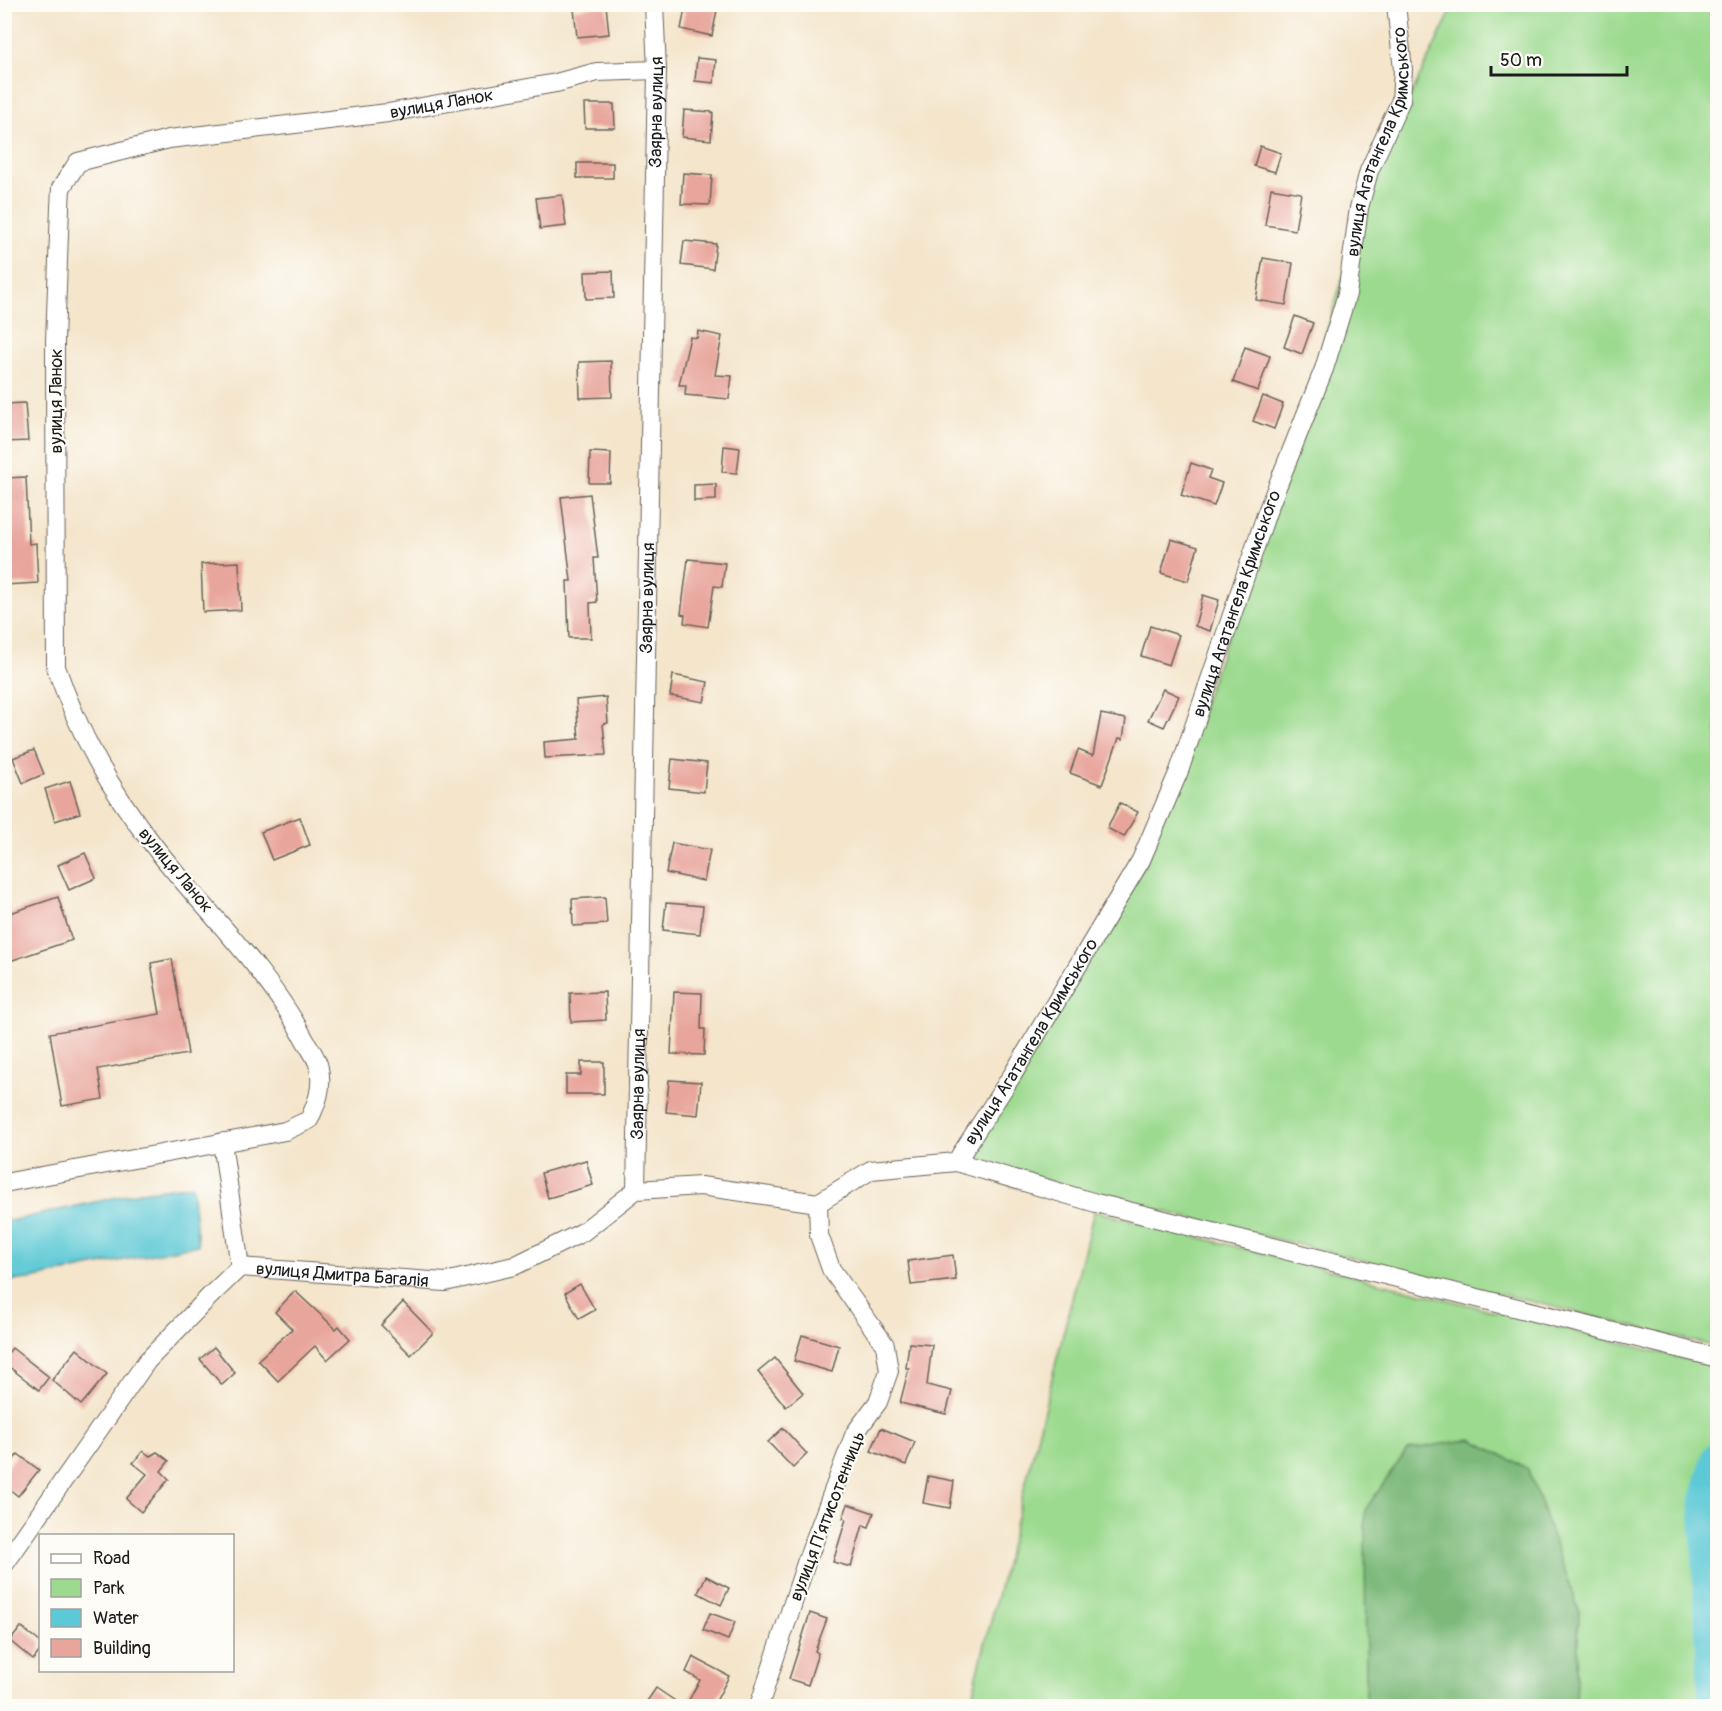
<svg xmlns="http://www.w3.org/2000/svg" width="1722" height="1711" font-family="Pangolin,sans-serif">
  <style>
    .green { fill: #9cda8f; stroke: #5c7b56; stroke-width: 1.5 }
    .forest { fill: #7dba7a; stroke: #4c6b4b; stroke-width: 1.5 }
    .water { fill: #5dc9d6; stroke: #3c7279; stroke-width: 1.5 }
    .lines { fill: none; stroke-linecap: round; stroke-linejoin: round }
    .river { stroke: #5dc9d6; stroke-width: 33 }
    .building { fill: #e8a59b }
    .minor-casing { stroke: #686259; stroke-width: 20 }
    .minor { stroke: #fff; stroke-width: 18 }
    .labels { text-anchor: middle; stroke-width: 4.5; stroke-linejoin: round; paint-order: stroke }
    .street-label { font-size: 18px; fill: #1c1c1c; stroke: #fdfcf7 }
  </style>
  <rect width="100%" height="100%" fill="#fdfcf7"/>
  <filter id="ink" filterUnits="userSpaceOnUse"><feTurbulence type="fractalNoise" baseFrequency=".0167" numOctaves="2"/><feDisplacementMap in="SourceGraphic" scale="12" xChannelSelector="R" yChannelSelector="G"/><feConvolveMatrix kernelMatrix="1 2 1 2 8 2 1 2 1" color-interpolation-filters="sRGB"/></filter>
  <filter id="wash" filterUnits="userSpaceOnUse"><feTurbulence type="fractalNoise" baseFrequency=".008" numOctaves="4" result="noise"/><feDisplacementMap in="SourceGraphic" scale="24" xChannelSelector="R" yChannelSelector="G"/><feGaussianBlur stdDeviation="1.35" result="paint"/><feColorMatrix in="noise" values="0 0 0 0 0 0 0 0 0 0 0 0 0 0 0 0 0 1.4 0 .05"/><feComposite in="paint" operator="in"/></filter>
  <g filter="url(#wash)">
    <rect width="100%" height="100%" fill="#f4e5cb"/>
    <g class="green">
      <path d="M1454 5H1717V1347L1096 1195 967 1156 1146 862 1272 514 1374 173Z"/>
      <path d="M1094 1211 1717 1367V1706H967L972 1696Z"/>
    </g>
    <path class="forest" d="M1471 1439 1528 1469 1579 1610 1576 1706H1366L1365 1510 1407 1450Z"/>
    <path class="water" d="M192 1185 198 1245 30 1279 5 1281V1222L140 1192Z"/>
    <g class="lines">
      <path class="river" d="M1715 1706 1706 1503 1718 1458"/>
    </g>
    <g id="blocks">
      <g class="building">
        <path d="M686 4 717 10 712 36 681 29Z"/>
        <path d="M606 5 609 34 577 37 574 9Z"/>
        <path d="M697 58 716 60 714 83 695 81Z"/>
        <path d="M584 104H614L615 128H585Z"/>
        <path d="M684 110 713 112 711 140 682 137Z"/>
        <path d="M1260 146 1281 153 1275 172 1254 166Z"/>
        <rect x="577" y="163" width="36" height="15"/>
        <path d="M683 173 712 175 710 205 681 204Z"/>
        <path d="M1271 188 1301 193 1295 230 1265 225Z"/>
        <path d="M562 195 566 226 540 229 536 198Z"/>
        <path d="M684 241 716 244 713 269 681 265Z"/>
        <path d="M1263 258 1293 263 1286 305 1256 300Z"/>
        <path d="M613 271 614 298 586 299 585 272Z"/>
        <path d="M1295 316 1313 323 1302 354 1284 347Z"/>
        <path d="M698 331 722 336 715 375 732 376 729 399 685 395 686 385H679L690 337 697 338Z"/>
        <path d="M1245 347 1270 356 1258 391 1233 382Z"/>
        <path d="M611 361 612 397 580 398 579 362Z"/>
        <path d="M1263 396 1283 404 1274 429 1253 421Z"/>
        <path d="M25 403 28 441 4 442V404Z"/>
        <path d="M724 446 740 448 737 473 722 472Z"/>
        <path d="M590 452 611 453 610 483H589Z"/>
        <path d="M1191 463 1211 470 1208 478 1222 483 1214 506 1181 495Z"/>
        <path d="M26 477 29 544 36 543 38 583 4 585V478Z"/>
        <path d="M716 484V500L694 501V485Z"/>
        <path d="M590 494 598 558H594L597 602 590 603 591 638H569L567 581H571L561 497Z"/>
        <path d="M1171 539 1198 547 1188 581 1161 573Z"/>
        <path d="M688 559 725 563 722 587 714 586 708 627 684 623 685 615 681 614Z"/>
        <path d="M239 562 241 610 203 612 201 564Z"/>
        <path d="M1203 595 1219 600 1210 631 1195 626Z"/>
        <path d="M1150 626 1179 635 1169 665 1141 656Z"/>
        <path d="M673 675 708 682 704 702 670 696Z"/>
        <path d="M1163 689 1179 696 1164 727 1148 720Z"/>
        <path d="M606 697 608 723 603 724 606 755 545 758 544 742 579 739 576 700Z"/>
        <path d="M1101 714 1126 719 1123 739 1119 738 1102 785 1070 773 1078 750 1093 756Z"/>
        <path d="M34 750 44 774 23 783 13 758Z"/>
        <path d="M672 759 707 763 704 792 669 788Z"/>
        <path d="M70 781 80 813 55 821 45 789Z"/>
        <path d="M1120 803 1138 812 1124 837 1107 828Z"/>
        <path d="M300 817 310 845 272 860 261 832Z"/>
        <path d="M672 843 710 850 704 881 666 873Z"/>
        <path d="M85 853 96 878 69 890 58 865Z"/>
        <path d="M58 897 72 940 4 963V915Z"/>
        <path d="M605 897 607 924 573 926 572 899Z"/>
        <path d="M666 903 703 906 700 934 663 930Z"/>
        <path d="M172 959 188 1054 98 1069 103 1099 62 1106 50 1033 160 1014 151 963Z"/>
        <path d="M605 992 606 1020 571 1022 570 993Z"/>
        <path d="M674 992 702 993 701 1029H705L704 1055 671 1054Z"/>
        <path d="M581 1062H604V1094H566V1075H581Z"/>
        <path d="M669 1080 701 1082 698 1115 666 1112Z"/>
        <path d="M586 1160 593 1185 548 1198 541 1173Z"/>
        <path d="M953 1255 956 1280 911 1285 908 1261Z"/>
        <path d="M580 1284 595 1310 579 1319 565 1293Z"/>
        <path d="M295 1291 336 1329 339 1326 350 1339 327 1360 315 1346 278 1381 258 1360 292 1329 275 1312Z"/>
        <path d="M403 1302 433 1333 411 1355 381 1325Z"/>
        <path d="M802 1335 839 1346 832 1372 794 1361Z"/>
        <path d="M909 1343 932 1345 927 1385 952 1391 946 1414 900 1403 909 1368H906Z"/>
        <path d="M214 1347 235 1373 222 1385 200 1359Z"/>
        <path d="M12 1348 49 1377 39 1390 4 1363V1358Z"/>
        <path d="M77 1349 107 1374 81 1405 52 1380Z"/>
        <path d="M775 1358 803 1393 786 1407 758 1372Z"/>
        <path d="M783 1428 807 1454 793 1468 768 1442Z"/>
        <path d="M881 1428 915 1442 906 1465 871 1451Z"/>
        <path d="M143 1451 150 1456 157 1452 169 1461 161 1471 169 1479 141 1512 126 1499 147 1474 133 1463Z"/>
        <path d="M18 1454 39 1470 18 1496 4 1485V1471Z"/>
        <path d="M928 1476 954 1481 950 1508 923 1503Z"/>
        <path d="M848 1504 874 1513 869 1527 863 1525 851 1567 833 1562 846 1519 843 1518Z"/>
        <path d="M706 1576 729 1588 721 1605 698 1593Z"/>
        <path d="M710 1613 735 1622 728 1640 703 1630Z"/>
        <path d="M810 1613 827 1619 815 1651 818 1653 808 1685 789 1679Z"/>
        <path d="M21 1627 40 1642V1651L33 1660 10 1641Z"/>
        <path d="M693 1657 729 1676 713 1707H685L700 1680 686 1672Z"/>
        <path d="M656 1688 684 1707H643Z"/>
      </g>
    </g>
  </g>
  <g filter="url(#ink)">
    <use href="#blocks" fill-opacity="0" stroke="#686259" stroke-width="1.5"/>
    <g class="lines">
      <g class="minor-casing">
        <g id="minor">
          <path d="M222 1142 240 1267"/>
          <path id="s1" d="M956 1162 1013 1074 1141 860 1179 771 1267 512 1324 369 1347 294 1359 208 1369 171 1401 100 1403 70 1396 4"/>
          <path id="s2" d="M4 1183 285 1131 309 1120C317 1103 323 1088 319 1068 318 1059 309 1048 305 1040 266 967 204 910 154 846 109 788 80 736 56 667L55 341 60 207 61 188 78 162 169 139 388 113 556 83 597 72 657 70"/>
          <path id="s3" d="M636 1190 657 70 654 4"/>
          <path id="s4" d="M4 1565 147 1361 210 1296 240 1267 445 1282 514 1266 583 1232 636 1190 701 1186 818 1203 871 1170 956 1162 1096 1203 1718 1358"/>
          <path d="M759 1706 806 1563 855 1433 878 1402 889 1371 885 1345 831 1269 819 1235 818 1203"/>
        </g>
      </g>
      <use href="#minor" class="minor"/>
    </g>
  </g>
  <g class="labels">
    <g class="street-label">
      <text dy="6" stroke="none"><textPath href="#s2" startOffset="1728">вулиця Ланок</textPath></text>
      <text dy="6" stroke="none"><textPath href="#s3" startOffset="1078">Заярна вулиця</textPath></text>
      <text dy="6" stroke="none"><textPath href="#s1" startOffset="1114">вулиця Агатангела Кримського</textPath></text>
      <text transform="translate(56 401) rotate(-90)" y="6">вулиця Ланок</text>
      <text dy="6" stroke="none"><textPath href="#s3" startOffset="592">Заярна вулиця</textPath></text>
      <text dy="6" stroke="none"><textPath href="#s1" startOffset="628">вулиця Агатангела Кримського</textPath></text>
      <text transform="translate(176 870) rotate(50)" y="6">вулиця Ланок</text>
      <text dy="6" stroke="none"><textPath href="#s1" startOffset="142">вулиця Агатангела Кримського</textPath></text>
      <text dy="6" stroke="none"><textPath href="#s3" startOffset="106">Заярна вулиця</textPath></text>
      <text dy="6" stroke="none"><textPath href="#s4" startOffset="484">вулиця Дмитра Багалія</textPath></text>
      <text transform="translate(827 1516) rotate(-69)" y="6">вулиця Пʼятисотенниць</text>
    </g>
  </g>
  <rect width="1722" height="1711" fill="none" stroke="#fdfcf7" stroke-width="24"/>
  <rect x="39" y="1534" width="195" height="138" fill="#fdfcf7" stroke="#a3a29f" stroke-width="1.5"/>
  <rect x="51" y="1554" width="30" height="9" fill="#ffffff" stroke="#a3a29f" stroke-width="1.5"/>
  <text x="93" y="1564" font-size="18" fill="#1c1c1c">Road</text>
  <rect x="51" y="1579" width="30" height="18" fill="#9cda8f" stroke="#a3a29f" stroke-width="1.5"/>
  <text x="93" y="1594" font-size="18" fill="#1c1c1c">Park</text>
  <rect x="51" y="1609" width="30" height="18" fill="#5dc9d6" stroke="#a3a29f" stroke-width="1.5"/>
  <text x="93" y="1624" font-size="18" fill="#1c1c1c">Water</text>
  <rect x="51" y="1639" width="30" height="18" fill="#e8a59b" stroke="#a3a29f" stroke-width="1.5"/>
  <text x="93" y="1654" font-size="18" fill="#1c1c1c">Building</text>
  <path d="M1491 66v9h136v-9" fill="none" stroke="#1c1c1c" stroke-width="3"/>
  <text x="1500" y="66" font-size="18" fill="#1c1c1c" stroke="#fdfcf7" stroke-width="4.5" paint-order="stroke">50 m</text>
</svg>
